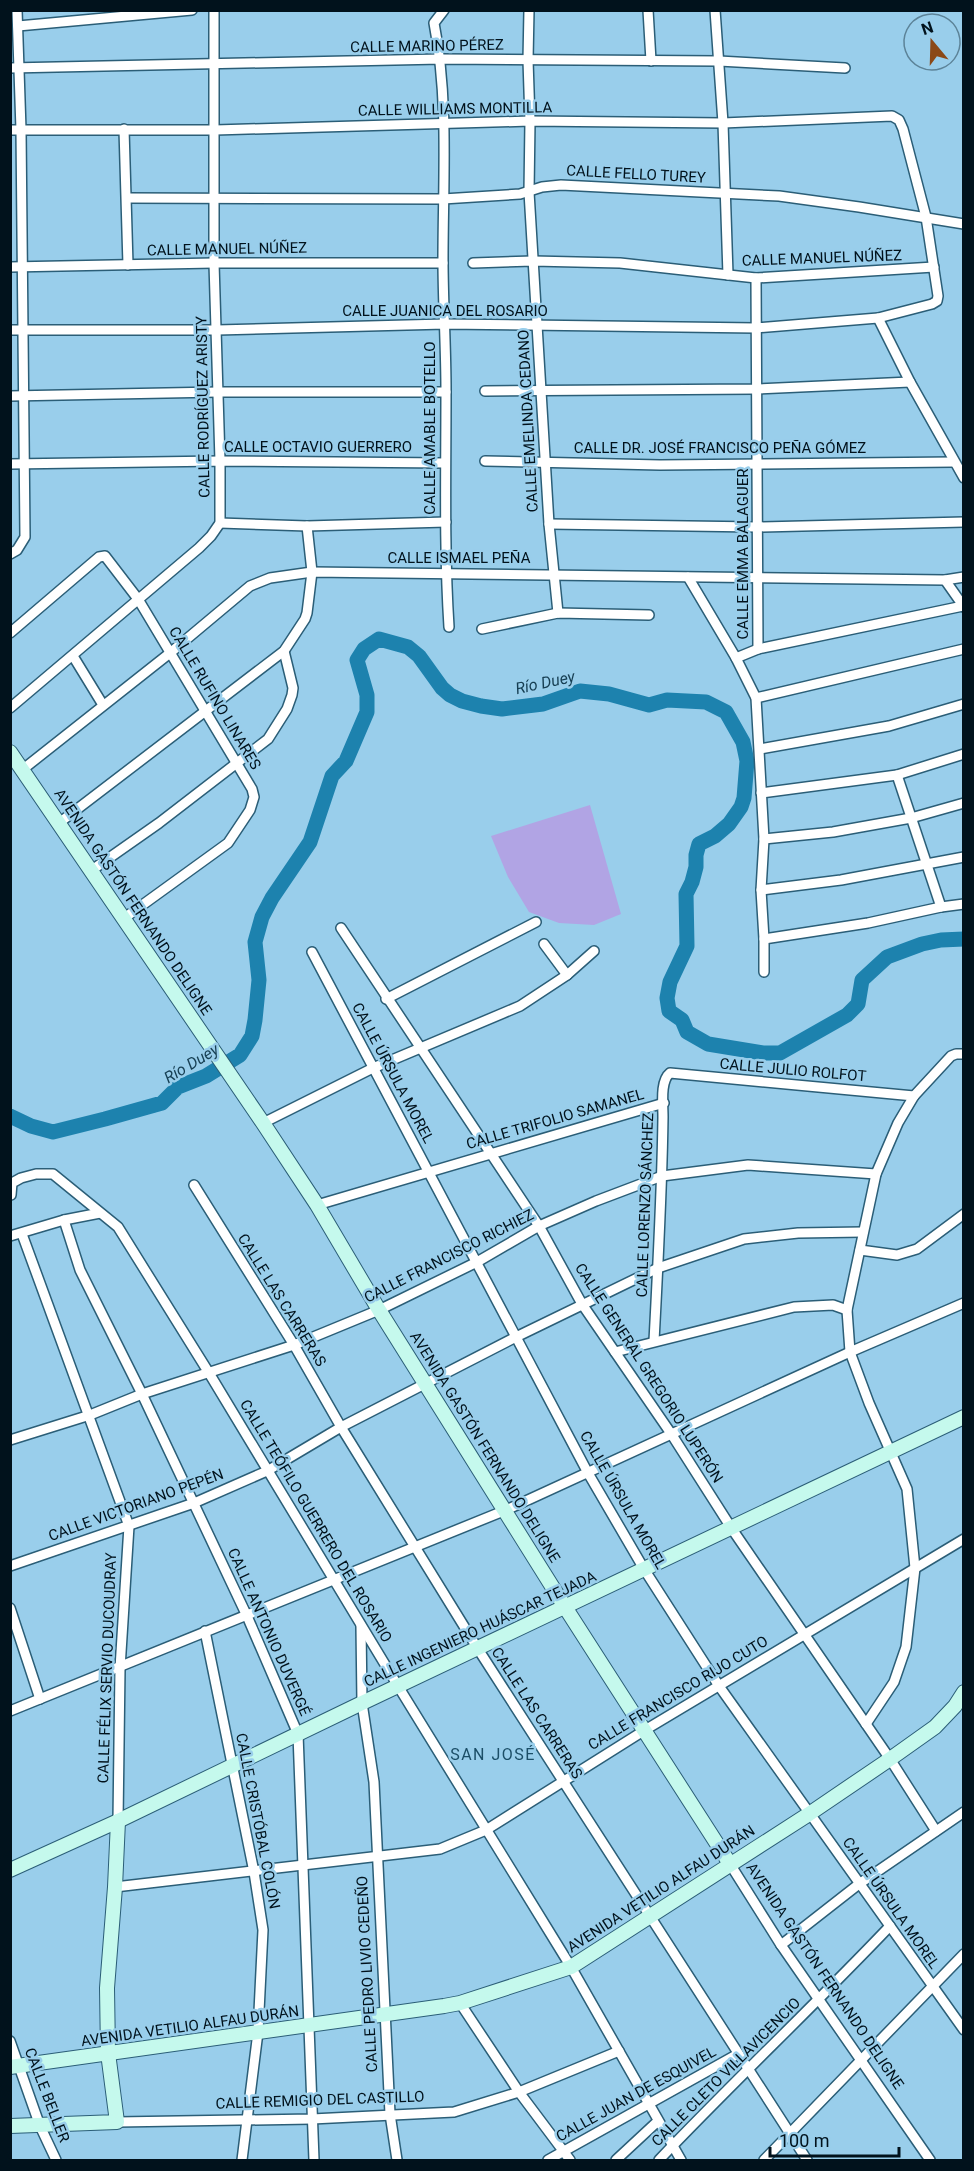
<svg xmlns="http://www.w3.org/2000/svg" width="974" height="2171" font-family="Roboto,sans-serif">
  <style>
    .green { fill: #b1a4e4 }
    .lines { fill: none; stroke-linecap: round; stroke-linejoin: round }
    .river { stroke: #1d82ae; stroke-width: 15 }
    .street-casing { stroke: #2b5e77; stroke-width: 12 }
    .secondary-casing { stroke: #2b5e77; stroke-width: 16 }
    .street { stroke: #fff; stroke-width: 9 }
    .secondary { stroke: #c5f9ed; stroke-width: 14 }
    .labels { text-anchor: middle; stroke-width: 5; stroke-linejoin: round; paint-order: stroke }
    .street-label { font-size: 15px; fill: #01121c; stroke: #99ceeb }
    .water-label { font-size: 16px; font-style: italic; fill: #163e52; stroke: #99ceeb }
    .neighbourhood-label { font-size: 16px; letter-spacing: 1.5px; fill: #1b4e67; stroke: #99ceeb }
  </style>
  <rect width="100%" height="100%" fill="#99ceeb"/>
  <path class="green" d="M590 805 621 914 594 925 559 923 529 912 508 877 491 836Z"/>
  <g class="lines">
    <path class="river" d="M10 1116 31 1126 53 1132 105 1119 162 1103 178 1087 206 1076 240 1055 252 1036 255 1020 259 980 255 942 262 917 272 898 310 842 332 776 346 761 367 712V695L357 660 364 649 379 639 408 647 419 656 442 688 450 695 462 701 481 706 502 709 543 704 580 691 609 694 649 705 667 700 706 702 726 712 743 742 747 761 744 798 741 807 729 824 715 836 699 844 696 855V867L692 882 686 894 687 946 670 982 667 998 669 1011 682 1020 687 1032 708 1044 763 1053H780L847 1015 858 1004 862 980 887 957 922 944 941 940 964 939"/>
    <g class="street-casing">
      <g id="street">
        <path d="M444 10 434 23C449 100 443 181 443 259 443 303 446 347 446 391 446 470 444 549 449 627"/>
        <path d="M529 10 528 60 530 121 529 192 549 524 558 613"/>
        <path d="M648 10 651 61"/>
        <path d="M715 10 723 123 728 275"/>
        <path d="M18 26 192 10"/>
        <path d="M10 68 441 59 719 61 845 68"/>
        <path d="M124 129 128 265"/>
        <path d="M10 130H215L530 121 723 123 892 116 899 120 903 129 926 217 938 296 937 301 932 304 878 318 756 328 445 324 217 330H10"/>
        <path d="M127 198 443 199 520 194 542 187 561 185 779 196 859 207 964 224"/>
        <path d="M473 263 533 261 620 263 756 278 934 267"/>
        <path d="M10 267 214 263H443"/>
        <path d="M756 278 758 649"/>
        <path d="M878 318 910 382 964 478"/>
        <path d="M485 391 756 389 910 382"/>
        <path d="M10 396 218 392H446"/>
        <path d="M485 461 660 465 954 462"/>
        <path d="M10 464 220 461 445 463"/>
        <path d="M220 523 307 526 446 522"/>
        <path d="M549 524 757 527 964 522"/>
        <path d="M10 554 17 550 25 537 21 130 17 10"/>
        <path d="M688 577 736 658 756 698 764 839 761 890 764 939V972"/>
        <path d="M945 580 964 607"/>
        <path d="M482 629 558 613 649 615"/>
        <path d="M10 633 99 557 105 556 138 599 252 789 254 797 250 810 228 843 123 919"/>
        <path d="M73 656 103 705"/>
        <path d="M736 658 758 649 963 606"/>
        <path d="M756 698 964 649"/>
        <path d="M10 708 199 548 211 536 220 523V461L214 263V10"/>
        <path d="M760 749 889 726 964 704"/>
        <path d="M22 770 170 653 250 586 270 578 312 572 945 580 964 577"/>
        <path d="M897 775 941 907"/>
        <path d="M761 793 897 775 964 754"/>
        <path d="M59 823 284 651 305 619 307 613 312 572 307 526"/>
        <path d="M764 839 833 832 911 818 964 803"/>
        <path d="M92 870 159 823 268 739 287 709 292 695 293 688 284 651"/>
        <path d="M761 890 841 880 964 857"/>
        <path d="M341 928 539 1226 582 1304 672 1435 732 1529 890 1759 936 1831"/>
        <path d="M764 939 868 923 941 907 964 904"/>
        <path d="M544 944 567 975"/>
        <path d="M312 952 588 1473 644 1569 719 1686 964 2030"/>
        <path d="M386 999 536 922"/>
        <path d="M263 1123 373 1068 520 1006 567 975 594 951"/>
        <path d="M194 1185 294 1345 341 1427 478 1649 807 2160"/>
        <path d="M11 1195 12 1183 21 1178 36 1174H53L118 1227 209 1373 398 1686 571 1967 681 2160"/>
        <path d="M317 1205 664 1103"/>
        <path d="M64 1220 80 1270 142 1394 247 1616 298 1734 314 2160"/>
        <path d="M22 1234 129 1526 120 1668 118 1821"/>
        <path d="M10 1236 64 1220 100 1213"/>
        <path d="M860 1250 897 1255 917 1249 964 1214"/>
        <path d="M654 1341C658 1266 662 1191 663 1117 663 1104 660 1081 670 1073L914 1096"/>
        <path d="M615 1352 794 1307 833 1305 847 1310"/>
        <path d="M10 1440 90 1415 142 1394 294 1345 379 1310 477 1262 539 1226 596 1201 662 1176 748 1165 876 1174"/>
        <path d="M10 1566 194 1503 267 1471 341 1427 516 1337 658 1268 744 1239 798 1233 863 1232"/>
        <path d="M10 1608 40 1699"/>
        <path d="M361 1626 362 1703 374 1782 390 2114 397 2160"/>
        <path d="M205 1631 254 1872 263 1930 258 2032 242 2160"/>
        <path d="M10 1711 506 1510 850 1352 964 1303"/>
        <path d="M866 1724 894 1682 906 1647 915 1568 907 1489 869 1403 850 1352 847 1310 876 1174 898 1123 914 1096 951 1056 956 1054H964"/>
        <path d="M730 1864 781 1945 930 2160"/>
        <path d="M115 1887 440 1849 486 1830 645 1730 964 1539"/>
        <path d="M781 1945 859 1884 964 1812"/>
        <path d="M460 2003 519 2092 570 2160"/>
        <path d="M10 2041 40 2126 56 2160"/>
        <path d="M117 2122 312 2119 454 2112 519 2092 619 2051"/>
        <path d="M548 2160 738 2054"/>
        <path d="M616 2160 658 2121"/>
        <path d="M659 2160C734 2081 814 2006 890 1926"/>
        <path d="M764 2160 964 1954"/>
      </g>
    </g>
    <g class="secondary-casing">
      <g id="secondary">
        <path d="M10 752 263 1123 317 1205 379 1310 565 1607 730 1864"/>
        <path d="M10 1870 118 1821 362 1703 964 1417"/>
        <path d="M10 2067 444 2006 460 2003 571 1967 809 1814 890 1759 935 1727 955 1706 964 1692"/>
        <path d="M10 2126 117 2122 108 2053 107 1988 115 1887 118 1821"/>
      </g>
    </g>
    <use href="#street" class="street"/>
    <use href="#secondary" class="secondary"/>
  </g>
  <g class="labels">
    <g class="street-label">
      <text transform="translate(427 46) rotate(-1)" y="5">CALLE MARINO PÉREZ</text>
      <text transform="translate(455 109) rotate(-1)" y="5">CALLE WILLIAMS MONTILLA</text>
      <text transform="translate(636 174) rotate(3)" y="5">CALLE FELLO TUREY</text>
      <text transform="translate(227 249) rotate(-1)" y="5">CALLE MANUEL NÚÑEZ</text>
      <text transform="translate(822 258) rotate(-2)" y="5">CALLE MANUEL NÚÑEZ</text>
      <text x="445" y="316">CALLE JUANICA DEL ROSARIO</text>
      <text transform="translate(203 407) rotate(-91)" y="5">CALLE RODRÍGUEZ ARISTY</text>
      <text transform="translate(528 421) rotate(-93)" y="5">CALLE EMELINDA CEDANO</text>
      <text transform="translate(430 428) rotate(-90)" y="5">CALLE AMABLE BOTELLO</text>
      <text x="318" y="452">CALLE OCTAVIO GUERRERO</text>
      <text x="720" y="453">CALLE DR. JOSÉ FRANCISCO PEÑA GÓMEZ</text>
      <text transform="translate(743 554) rotate(-90)" y="5">CALLE EMMA BALAGUER</text>
      <text x="459" y="563">CALLE ISMAEL PEÑA</text>
      <text transform="translate(215 698) rotate(59)" y="5">CALLE RUFINO LINARES</text>
      <text transform="translate(133 902) rotate(56)" y="5">AVENIDA GASTÓN FERNANDO DELIGNE</text>
      <text transform="translate(793 1070) rotate(5)" y="5">CALLE JULIO ROLFOT</text>
      <text transform="translate(393 1073) rotate(62)" y="5">CALLE ÚRSULA MOREL</text>
      <text transform="translate(555 1119) rotate(-16)" y="5">CALLE TRIFOLIO SAMANEL</text>
      <text transform="translate(645 1205) rotate(-88)" y="5">CALLE LORENZO SÁNCHEZ</text>
      <text transform="translate(449 1256) rotate(-27)" y="5">CALLE FRANCISCO RICHIEZ</text>
      <text transform="translate(282 1300) rotate(58)" y="5">CALLE LAS CARRERAS</text>
      <text transform="translate(649 1373) rotate(57)" y="5">CALLE GENERAL GREGORIO LUPERÓN</text>
      <text transform="translate(485 1447) rotate(58)" y="5">AVENIDA GASTÓN FERNANDO DELIGNE</text>
      <text transform="translate(623 1500) rotate(60)" y="5">CALLE ÚRSULA MOREL</text>
      <text transform="translate(136 1505) rotate(-20)" y="5">CALLE VICTORIANO PEPÉN</text>
      <text transform="translate(316 1521) rotate(59)" y="5">CALLE TEÓFILO GUERRERO DEL ROSARIO</text>
      <text transform="translate(480 1629) rotate(-25)" y="5">CALLE INGENIERO HUÁSCAR TEJADA</text>
      <text transform="translate(269 1632) rotate(66)" y="5">CALLE ANTONIO DUVERGÉ</text>
      <text transform="translate(107 1668) rotate(-88)" y="5">CALLE FÉLIX SERVIO DUCOUDRAY</text>
      <text transform="translate(678 1693) rotate(-31)" y="5">CALLE FRANCISCO RIJO CUTO</text>
      <text transform="translate(537 1713) rotate(57)" y="5">CALLE LAS CARRERAS</text>
      <text transform="translate(258 1821) rotate(79)" y="5">CALLE CRISTÓBAL COLÓN</text>
      <text transform="translate(661 1889) rotate(-33)" y="5">AVENIDA VETILIO ALFAU DURÁN</text>
      <text transform="translate(891 1903) rotate(55)" y="5">CALLE ÚRSULA MOREL</text>
      <text transform="translate(367 1974) rotate(-93)" y="5">CALLE PEDRO LIVIO CEDEÑO</text>
      <text transform="translate(825 1976) rotate(56)" y="5">AVENIDA GASTÓN FERNANDO DELIGNE</text>
      <text transform="translate(190 2026) rotate(-8)" y="5">AVENIDA VETILIO ALFAU DURÁN</text>
      <text transform="translate(726 2072) rotate(-45)" y="5">CALLE CLETO VILLAVICENCIO</text>
      <text transform="translate(636 2094) rotate(-29)" y="5">CALLE JUAN DE ESQUIVEL</text>
      <text transform="translate(47 2095) rotate(69)" y="5">CALLE BELLER</text>
      <text transform="translate(320 2100) rotate(-2)" y="5">CALLE REMIGIO DEL CASTILLO</text>
    </g>
    <g class="water-label">
      <text transform="translate(545 682) rotate(-12)" y="6">Río Duey</text>
      <text transform="translate(191 1063) rotate(-31)" y="6">Río Duey</text>
    </g>
    <g class="neighbourhood-label">
      <text x="493" y="1760">SAN JOSÉ</text>
    </g>
  </g>
  <rect width="974" height="2171" fill="none" stroke="#01121c" stroke-width="24"/>
  <g transform="translate(932 42) rotate(341)"><circle r="28" fill="#99ceeb" stroke="#5c8398" stroke-width="1.5"/>
  <path d="M0-4.5L10 22L0 15L-10 22Z" fill="#8b4917"/>
  <text y="-9" font-size="16" font-weight="bold" text-anchor="middle" fill="#01121c">N</text>
  </g>
  <path d="M770 2147v9h129v-9" fill="none" stroke="#01121c" stroke-width="3"/>
  <text x="779" y="2147" font-size="18" fill="#01121c" stroke="#99ceeb" stroke-width="4.5" paint-order="stroke">100 m</text>
</svg>
